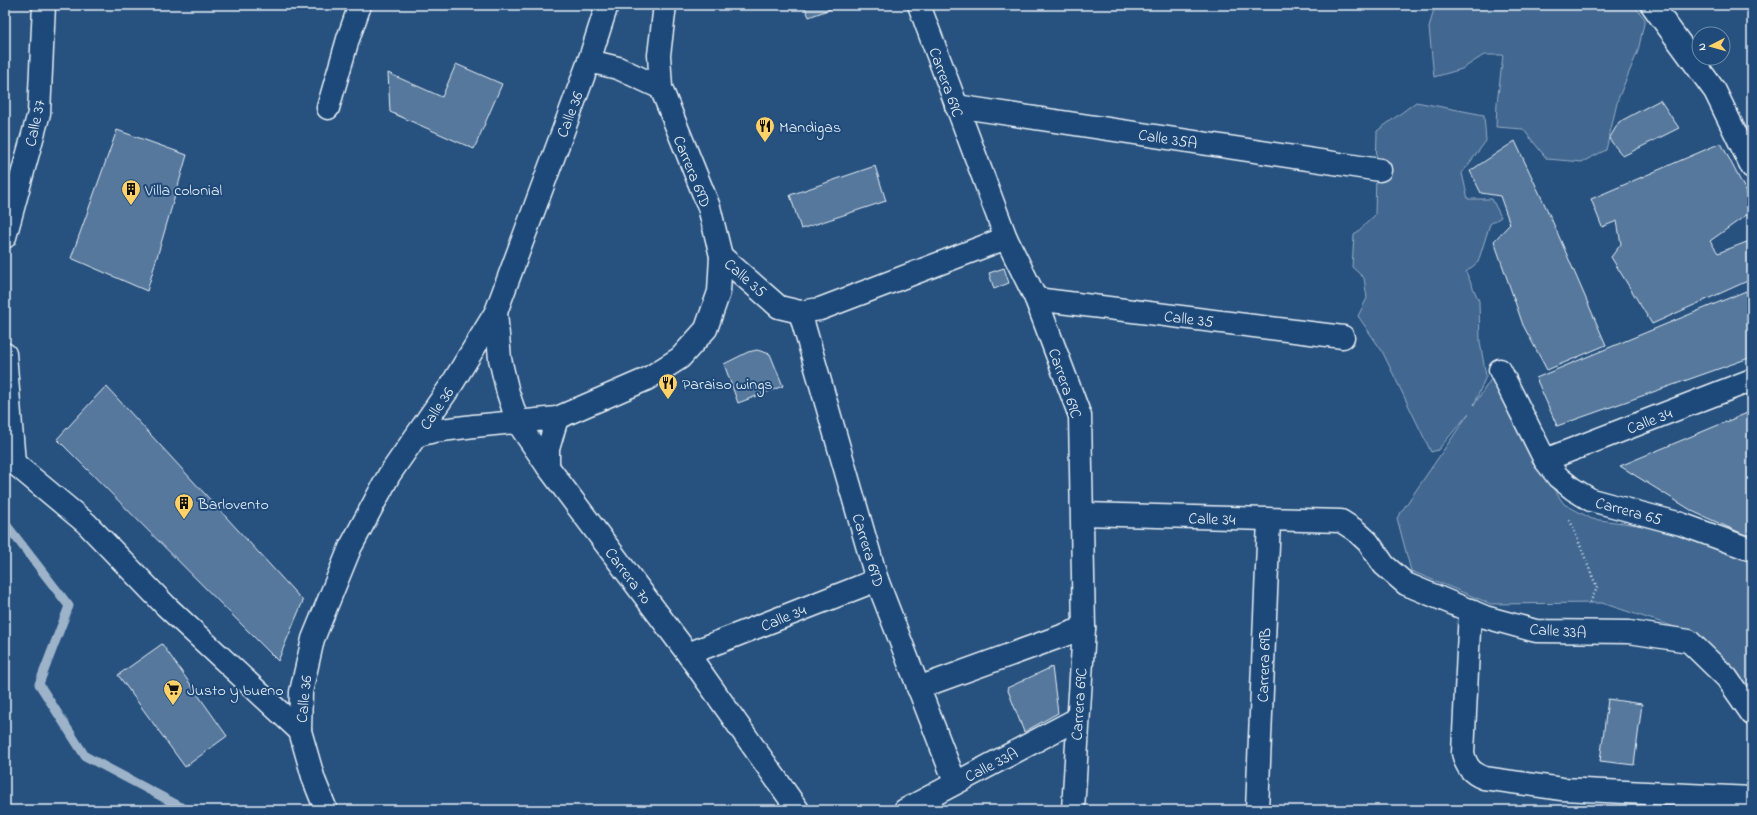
<svg xmlns="http://www.w3.org/2000/svg" width="1757" height="815" font-family="'Indie Flower',sans-serif">
  <style>
    .green { fill: #436891; stroke: #96acc4 }
    .lines { fill: none; stroke-linecap: round; stroke-linejoin: round }
    .stream { stroke: #9db3c9; stroke-width: 9 }
    .building { fill: #57789d; stroke: #e8f1f8 }
    .minor-casing { stroke: #e8f1f8; stroke-width: 25 }
    .major-casing { stroke: #e8f1f8; stroke-width: 25 }
    .path { stroke: #e8f1f8; stroke-width: 2.5; stroke-dasharray: 1 3; stroke-linecap: butt }
    .minor { stroke: #1f4a7a; stroke-width: 22 }
    .major { stroke: #1f4a7a; stroke-width: 22 }
    .labels { text-anchor: middle; stroke-width: 4; stroke-linejoin: round; paint-order: stroke }
    .street-label { font-size: 16px; fill: #e8f1f8; stroke: #1f4a7a }
    .poi-label { font-size: 16px; fill: #e8f1f8; stroke: #1f4a7a; text-anchor: start }
  </style>
  <rect width="100%" height="100%" fill="#27517f"/>
  <filter id="ink" filterUnits="userSpaceOnUse"><feTurbulence type="fractalNoise" baseFrequency=".025" numOctaves="2"/><feDisplacementMap in="SourceGraphic" scale="8" xChannelSelector="R" yChannelSelector="G"/><feConvolveMatrix kernelMatrix="1 2 1 2 8 2 1 2 1" color-interpolation-filters="sRGB"/></filter>
  <g filter="url(#ink)">
    <g class="green">
      <path d="M1435 5H1633L1645 19 1638 51 1618 99 1606 150 1582 162 1547 159 1523 129 1496 127 1497 103 1503 55H1484L1462 69 1434 77 1429 28Z"/>
      <path d="M1416 102 1484 115 1486 141 1462 173 1468 199H1492L1501 217 1490 224 1478 262 1466 272 1479 301 1480 342 1486 376 1474 405 1491 379 1539 468 1564 504 1592 519 1669 529 1752 560V697L1693 633 1602 603 1491 604 1411 571 1397 518 1469 413 1438 450 1431 452 1382 351 1358 316 1367 298 1364 278 1352 267 1354 235 1375 215 1377 131Z"/>
    </g>
    <g class="lines">
      <path class="stream" d="M5 523 69 606 39 684 85 756 187 810"/>
    </g>
    <g class="building">
      <path d="M804 5H841L809 17Z"/>
      <path d="M456 64 502 84 474 149 390 112 388 73 442 97Z"/>
      <path d="M1660 100 1679 128 1623 156 1609 139 1619 122Z"/>
      <path d="M117 130 187 155 147 291 71 258Z"/>
      <path d="M1515 141 1551 218 1606 345 1547 370 1523 325 1494 241 1510 224 1500 196 1481 193 1470 171Z"/>
      <path d="M1721 143 1752 203V211L1710 241 1718 253 1752 240V279L1652 324 1611 257 1621 244 1617 221 1602 227 1591 199Z"/>
      <path d="M875 166 886 201 801 229 790 195Z"/>
      <path d="M1004 268 1009 283 994 289 989 273Z"/>
      <path d="M1746 291 1752 307V357L1557 426 1536 378Z"/>
      <path d="M757 350 770 354 783 386 738 403 724 364 748 352Z"/>
      <path d="M106 386 303 601 278 661 57 439Z"/>
      <path d="M1752 411V538L1694 512 1620 466Z"/>
      <path d="M162 644 227 736 185 767 118 675Z"/>
      <path d="M1052 667 1058 713 1024 732 1007 688Z"/>
      <path d="M1608 699 1642 704 1634 765 1600 761Z"/>
    </g>
    <g class="lines">
      <g class="minor-casing">
        <g id="minor">
          <path d="M919 5 1006 238 1036 299 1080 416 1084 628 1073 810"/>
          <path d="M1652 5 1715 91 1752 167"/>
          <path d="M956 106 1380 170"/>
          <path d="M328 108 348 39 360 5"/>
          <path d="M5 237 39 113 44 5"/>
          <path d="M721 256 779 307 800 312 820 309 1006 238"/>
          <path d="M1036 299 1343 337"/>
          <path d="M800 312 877 580 955 782"/>
          <path d="M5 354 14 463"/>
          <path d="M1500 370 1545 460 1558 477 1573 489 1591 500 1681 524 1752 550"/>
          <path d="M518 423 548 467 688 654 798 810"/>
          <path d="M1545 460 1752 380"/>
          <path d="M5 462 14 463 86 523 166 606 300 731"/>
          <path d="M548 467V449L557 418"/>
          <path d="M1083 514 1341 521 1355 530 1368 542 1384 565 1406 584 1485 617 1536 631 1629 632 1689 641 1727 678 1752 714"/>
          <path d="M1470 610 1463 753C1466 766 1471 773 1484 778L1562 789 1752 798"/>
          <path d="M688 654 877 580"/>
          <path d="M918 688 1084 628"/>
          <path d="M905 810 1077 719"/>
          <path d="M1257 810 1269 520"/>
        </g>
      </g>
      <g class="major-casing">
        <g id="major">
          <path d="M589 61 618 68 661 88"/>
          <path d="M496 312 500 359 508 393 518 423"/>
          <path d="M418 435 434 431 474 426 557 418 647 379 680 358 706 329 719 292 721 256 709 207 661 88 659 55 665 5"/>
          <path d="M326 810 314 780 300 731 301 692 313 639 350 548 389 475 452 384 496 312 589 61 607 5"/>
        </g>
      </g>
      <path class="path" d="M1570 520 1597 588 1589 604"/>
      <use href="#minor" class="minor"/>
      <use href="#major" class="major"/>
    </g>
  </g>
  <defs>
    <g id="restaurant-pin" transform="scale(1)"><path d="M0 17L-7.5 6A9.5 9.5 0 1 1 7.5 6Z" fill="#ffd166" stroke="#1f4a7a"/><path d="M-5-6h1v4h1v-4h1v4h1v-4h1v5L-1.5 .5V6h-2V.5L-5-1ZM5-6V6H3V1.5H1.5Q1.5-4 5-6Z" fill="#111"/></g>
    <g id="building-pin" transform="scale(1)"><path d="M0 17L-7.5 6A9.5 9.5 0 1 1 7.5 6Z" fill="#ffd166" stroke="#1f4a7a"/><path d="M-4-6H4V6H1V3H-1V6H-4ZM-2.5-4.3h1.7v1.8h-1.7ZM.8-4.3h1.7v1.8H.8ZM-2.5-1h1.7V.8h-1.7ZM.8-1h1.7V.8H.8Z" fill="#111"/></g>
    <g id="supermarket-pin" transform="scale(1)"><path d="M0 17L-7.5 6A9.5 9.5 0 1 1 7.5 6Z" fill="#ffd166" stroke="#1f4a7a"/><path d="M-6-5.5h2.5l.6 2H6L4.5 2H-2.5L-4.4-4H-6ZM-1.5 3.2a1.3 1.3 0 1 0 .1 0ZM3 3.2a1.3 1.3 0 1 0 .1 0Z" fill="#111"/></g>
  </defs>
  <g fill-rule="evenodd">
    <use href="#restaurant-pin" x="765" y="126"/>
    <use href="#building-pin" x="131" y="189"/>
    <use href="#restaurant-pin" x="668" y="383"/>
    <use href="#building-pin" x="184" y="503"/>
    <use href="#supermarket-pin" x="173" y="689"/>
  </g>
  <g class="labels">
    <g class="street-label">
      <text transform="translate(947 82) rotate(70)" y="6">Carrera 69C</text>
      <text transform="translate(569 114) rotate(-69)" y="6">Calle 36</text>
      <text transform="translate(34 123) rotate(-78)" y="6">Calle 37</text>
      <text transform="translate(1168 138) rotate(9)" y="6">Calle 35A</text>
      <text transform="translate(693 171) rotate(68)" y="6">Carrera 69D</text>
      <text transform="translate(746 277) rotate(41)" y="6">Calle 35</text>
      <text transform="translate(1189 318) rotate(7)" y="6">Calle 35</text>
      <text transform="translate(1066 383) rotate(71)" y="6">Carrera 69C</text>
      <text transform="translate(436 408) rotate(-56)" y="6">Calle 36</text>
      <text transform="translate(1649 420) rotate(-21)" y="6">Calle 34</text>
      <text transform="translate(1629 510) rotate(15)" y="6">Carrera 65</text>
      <text transform="translate(1212 518) rotate(2)" y="6">Calle 34</text>
      <text transform="translate(869 550) rotate(73)" y="6">Carrera 69D</text>
      <text transform="translate(629 575) rotate(53)" y="6">Carrera 70</text>
      <text transform="translate(783 617) rotate(-22)" y="6">Calle 34</text>
      <text transform="translate(1558 630) rotate(4)" y="6">Calle 33A</text>
      <text transform="translate(1263 665) rotate(-88)" y="6">Carrera 69B</text>
      <text transform="translate(303 699) rotate(-84)" y="6">Calle 36</text>
      <text transform="translate(1078 704) rotate(-86)" y="6">Carrera 69C</text>
      <text transform="translate(991 764) rotate(-27)" y="6">Calle 33A</text>
    </g>
    <g class="poi-label">
      <text x="779" y="132">Mandigas</text>
      <text x="145" y="195">Villa colonial</text>
      <text x="682" y="389">Paraiso wings</text>
      <text x="198" y="509">Barlovento</text>
      <text x="187" y="695">Justo y bueno</text>
    </g>
  </g>
  <rect width="1757" height="815" fill="none" stroke="#1f4a7a" stroke-width="20"/>
  <rect x="10" y="10" width="1737" height="795" fill="none" stroke="#e8f1f8" stroke-width="1.5" filter="url(#ink)"/>
  <g transform="translate(1711 46) rotate(264)"><circle r="19" fill="#1f4a7a" stroke="#6f8dac"/>
  <path d="M0-3L7 15L0 10L-7 15Z" fill="#ffd166"/>
  <text y="-6" font-size="11" font-weight="bold" text-anchor="middle" fill="#e8f1f8">N</text>
  </g>
</svg>
